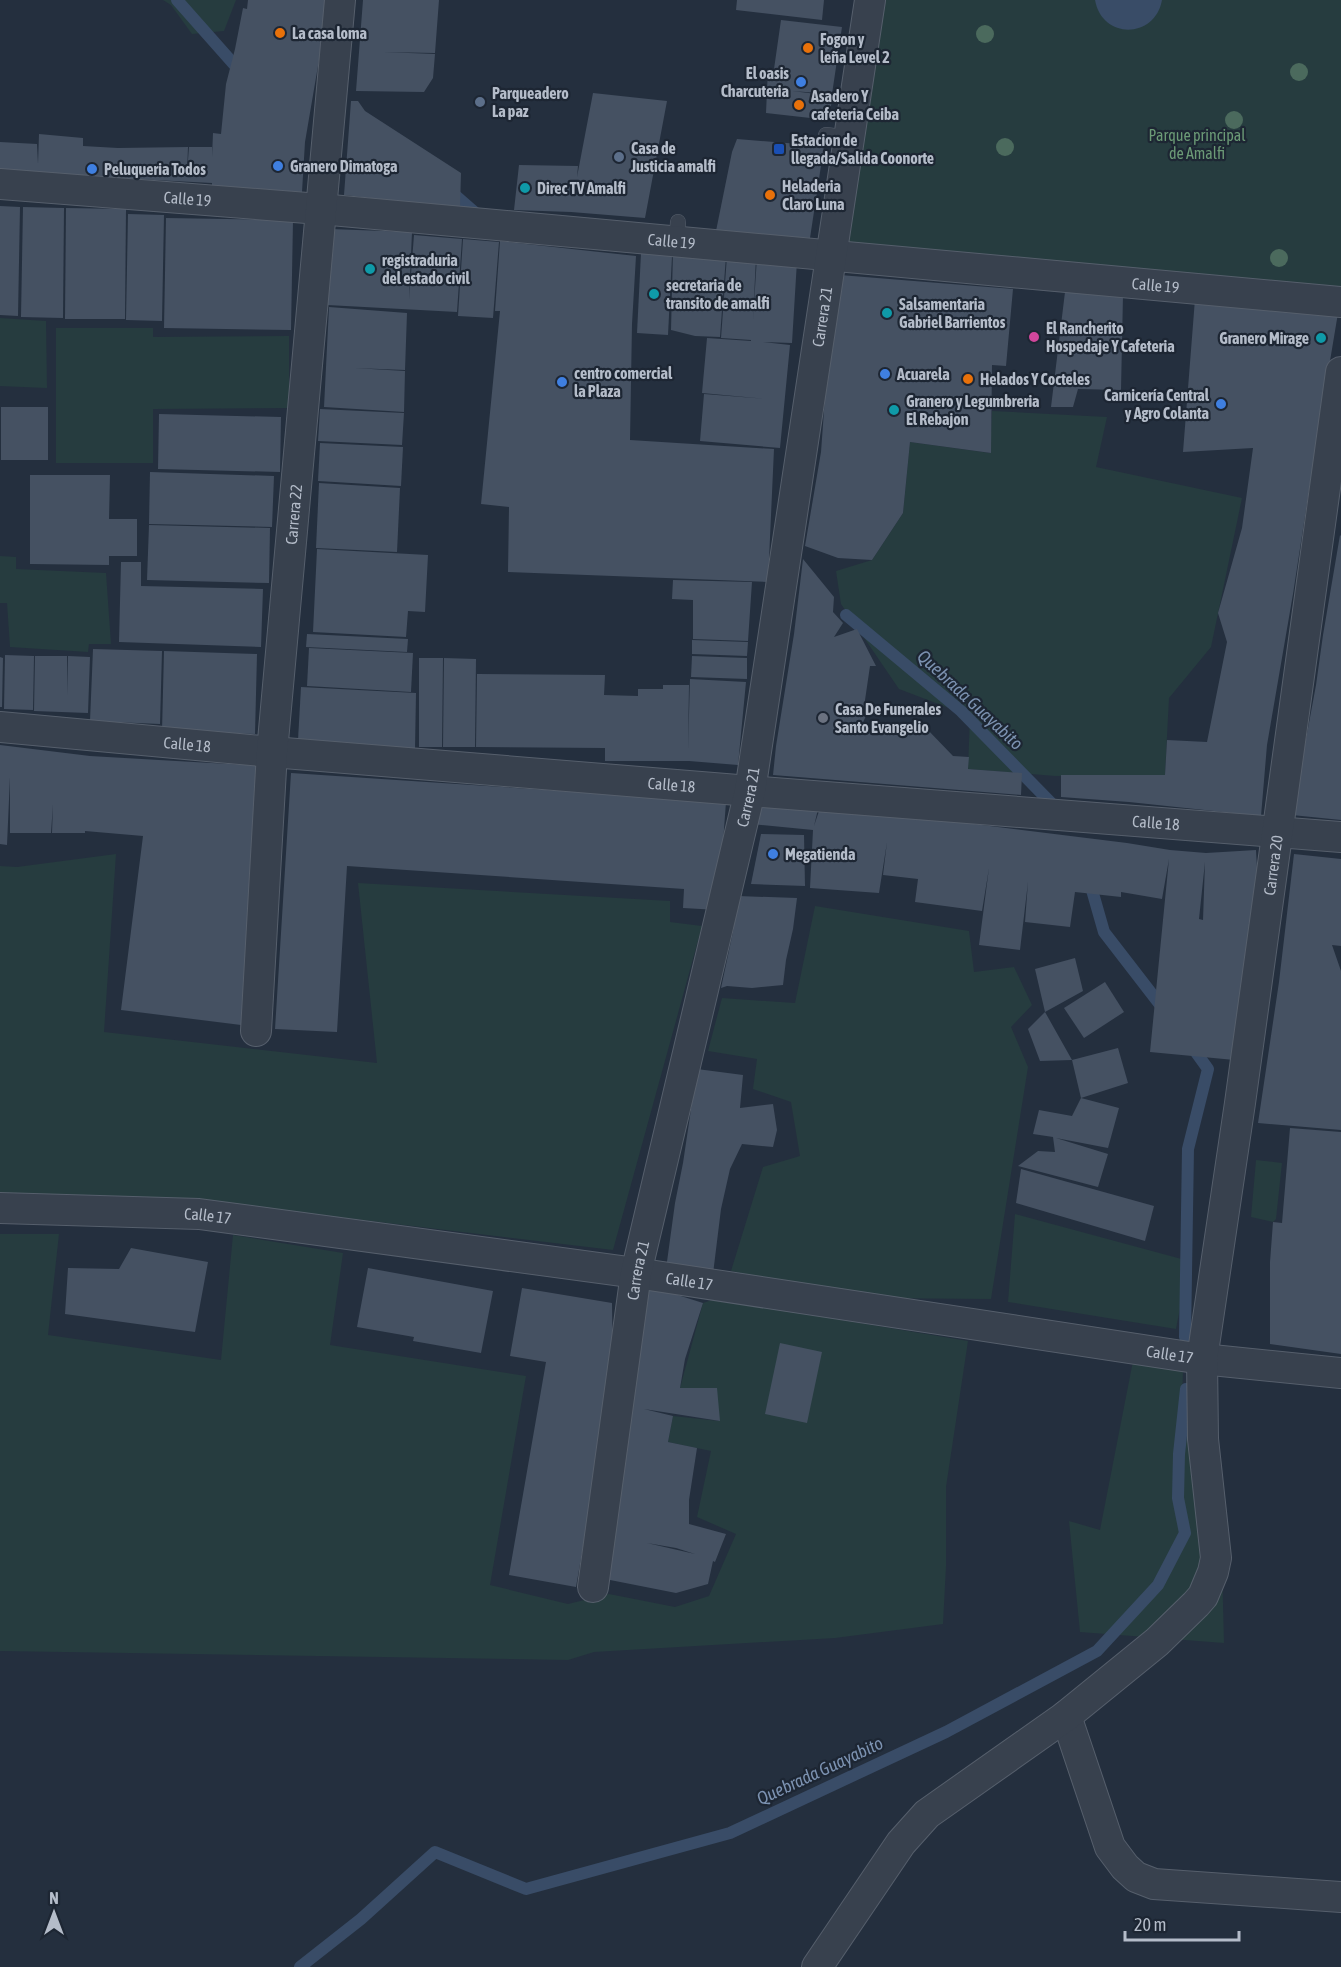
<svg xmlns="http://www.w3.org/2000/svg" width="1341" height="1967" font-family="'Asap Condensed',sans-serif">
  <style>
    .green { fill: #263c3f }
    .water { fill: #394c67 }
    .lines { fill: none; stroke-linecap: round; stroke-linejoin: round }
    .stream { stroke: #394c67; stroke-width: 12 }
    .building { fill: #455162; fill-rule: evenodd }
    .lane-casing { stroke: #565f6c; stroke-width: 16 }
    .street-casing { stroke: #565f6c; stroke-width: 32 }
    .lane { stroke: #38414e; stroke-width: 15 }
    .street { stroke: #38414e; stroke-width: 30 }
    .tree { fill: #4b6a5d }
    .food-dot { fill: #e8710a; stroke: #1d2633; stroke-width: 2 }
    .shop-dot { fill: #3f7fe0; stroke: #1d2633; stroke-width: 2 }
    .service-dot { fill: #5c6f8a; stroke: #1d2633; stroke-width: 2 }
    .transit-dot { fill: #1a4fb4; stroke: #1d2633; stroke-width: 2 }
    .culture-dot { fill: #0f9aa8; stroke: #1d2633; stroke-width: 2 }
    .hotel-dot { fill: #d1479c; stroke: #1d2633; stroke-width: 2 }
    .worship-dot { fill: #6b7280; stroke: #1d2633; stroke-width: 2 }
    .labels { text-anchor: middle; stroke-width: 4.5; stroke-linejoin: round; paint-order: stroke }
    .poi-label { font-size: 16px; font-weight: bold; fill: #b4bcc9; stroke: #1d2633; text-anchor: start }
    .park-label { font-size: 16px; fill: #6b9a76; stroke: #1d2633 }
    .street-label { font-size: 16px; fill: #b4bcc9; stroke: #1d2633 }
    .water-label { font-size: 18px; font-style: italic; fill: #7c92b1; stroke: #1d2633 }
  </style>
  <rect width="100%" height="100%" fill="#242f3e"/>
  <g class="green">
    <path d="M163 0H236L224 31 192 34 171 5Z"/>
    <path d="M870 0H1341V302L831 255Z"/>
    <path d="M0 318 46 321 47 388 0 386Z"/>
    <path d="M56 328H153V337L289 336V408L153 409V463H56Z"/>
    <path d="M992 411 1107 417 1096 467 1242 498 1211 647 1169 698 1165 775 1055 776 968 769 970 716 899 689 841 604 836 571 872 560 903 513 910 442 990 453Z"/>
    <path d="M0 556 16 557V569L106 573 111 644H89L88 652 10 647 7 603H0Z"/>
    <path d="M116 854 104 1032 377 1063 358 883 670 901V922L702 926 613 1250 203 1201 0 1194V866L17 867Z"/>
    <path d="M815 906 969 931 974 972 1014 967 1032 1005 1011 1027 1028 1067 991 1299 864 1298 731 1271 763 1167 800 1156 791 1102 753 1089 757 1059 708 1051 722 998 795 1003Z"/>
    <path d="M1256 1160 1282 1163 1276 1219 1273 1222 1251 1217Z"/>
    <path d="M1015 1214 1189 1261 1176 1329 1008 1302Z"/>
    <path d="M0 1234H59L48 1335 221 1360 233 1235 343 1253 330 1345 526 1376 490 1585 568 1604 609 1594 675 1607 709 1596 736 1534 697 1517 711 1451 668 1442 673 1416 719 1421 680 1388 703 1303 715 1299 968 1341 946 1487V1566L943 1624 835 1638 594 1652 568 1660 0 1651Z"/>
    <path d="M1133 1361 1183 1366 1182 1415 1221 1525 1224 1643 1080 1632 1069 1521 1100 1530Z"/>
  </g>
  <path class="water" d="M1095 0H1162C1155 39 1102 40 1095 0Z"/>
  <g class="lines">
    <g class="stream">
      <path d="M177 0 239 70 242 71"/>
      <path d="M448 189 480 217"/>
      <path d="M846 615 961 711 1057 809"/>
      <path d="M1090 883 1104 932 1165 1011"/>
      <path d="M1185 1337 1188 1149 1208 1069 1190 1044"/>
      <path d="M300 1967 361 1919 435 1852 526 1889 730 1833 946 1732 1097 1651 1158 1585 1185 1533 1178 1498 1179 1454 1186 1389"/>
    </g>
  </g>
  <g class="building">
    <path d="M248 0H326L319 60 305 142 302 192 212 186V183L0 172V142L37 144 38 164 39 134 83 138V146L118 148 188 147 187 173 189 147H212V157L213 133 221 134 226 84 235 49 243 8 247 9Z"/>
    <path d="M363 0H439L435 53 383 52 435 54 433 78 424 92 356 91Z"/>
    <path d="M737 0H824L822 20 736 10Z"/>
    <path d="M781 20 842 27 832 94 792 91 833 96 828 120 766 113 768 68 774 69Z"/>
    <path d="M593 93 667 101 645 218 571 212 514 210 519 165 578 166 577 177Z"/>
    <path d="M351 101H358L365 111 461 173 460 208 344 195Z"/>
    <path d="M737 139 824 146 810 238 716 231 732 152Z"/>
    <path d="M0 206 20 207 18 316 0 315Z"/>
    <path d="M23 207 64 208 63 318 21 317Z"/>
    <path d="M66 208 126 209 125 319H65Z"/>
    <path d="M128 214 164 215 162 321 126 320Z"/>
    <path d="M166 218 293 220 291 330 164 328Z"/>
    <path d="M330 229 412 232 409 300 414 235 462 239 457 312 327 305Z"/>
    <path d="M463 239 499 242 493 318 458 316Z"/>
    <path d="M500 241 636 256 632 324 630 440 774 449 768 582 508 572 509 507 481 504 500 311H495Z"/>
    <path d="M673 252 726 256 720 337 695 336 671 330Z"/>
    <path d="M641 253 672 256 668 335 637 333Z"/>
    <path d="M727 256 756 257 753 319 757 257 797 261 792 343 763 342 790 345 780 448 700 441 704 394 767 399 702 393 707 338 751 341V340L721 338Z"/>
    <path d="M840 275 1013 289 1006 366 992 365 991 453 910 442 903 513 872 560 838 558 805 546 821 452 825 397Z"/>
    <path d="M1065 292 1123 295 1121 390 1078 389 1073 407H1051Z"/>
    <path d="M1195 299 1338 313 1315 451 1293 594 1267 745 1261 816 1129 802 1061 797V775H1165L1167 740 1207 742 1227 642 1218 613 1242 528 1253 448 1183 452Z"/>
    <path d="M329 307 407 313 405 370 354 368 405 371 404 412 324 407Z"/>
    <rect x="1" y="407" width="47" height="53"/>
    <path d="M320 409 404 413 402 445 318 441Z"/>
    <path d="M159 414 281 417 280 472 158 469Z"/>
    <path d="M320 443 403 447 401 486 318 481Z"/>
    <path d="M150 472 274 476 272 527 149 524Z"/>
    <path d="M30 475H110L109 519H137V556H109V565L30 564Z"/>
    <path d="M319 483 400 488 397 552 316 548Z"/>
    <path d="M149 525 270 528 269 583 147 580Z"/>
    <path d="M1340 535 1341 536V820L1292 815 1316 685 1323 635Z"/>
    <path d="M317 549 428 555 425 612 408 611 406 637 313 632Z"/>
    <path d="M803 559 834 597 833 612 843 623 834 637 857 629 876 666H870L864 707H870L860 729 900 732 926 728 953 756 969 757 968 769 1022 773 1021 795 773 775 776 746 794 634Z"/>
    <path d="M121 562H141V586L263 589 261 647 119 642Z"/>
    <path d="M673 580 752 582 748 641 693 639V600L672 599Z"/>
    <path d="M307 634 408 639 407 652 306 647Z"/>
    <path d="M692 640 748 642 747 656 692 654Z"/>
    <path d="M309 648 413 653 411 692 307 686Z"/>
    <path d="M93 649 162 651 160 724 90 721Z"/>
    <path d="M164 651 257 654 255 734 162 731Z"/>
    <path d="M5 655 34 656 33 710 4 709Z"/>
    <path d="M35 656H67V695L68 656 90 657 88 713 34 711Z"/>
    <path d="M692 656 747 658V679L691 677Z"/>
    <path d="M0 657 3 658 2 707H0Z"/>
    <path d="M419 658H443L442 747H419Z"/>
    <path d="M444 658 476 659 475 747H443Z"/>
    <path d="M477 674 605 675 604 695 638 696V689H663V685H689L688 750 690 679 746 682 738 765 689 761H605V748L476 747Z"/>
    <path d="M301 687 416 693 415 749 298 740Z"/>
    <path d="M0 745 90 756 263 766 241 1025 121 1010 143 836 85 831V833H52L53 804 51 833H10V777L7 845 0 844Z"/>
    <path d="M291 773 726 802 718 910 683 908 684 889 347 866 337 1032 275 1029Z"/>
    <path d="M757 802 819 805 814 826 821 805 1127 843 1170 850 1206 853 1256 850 1260 924 1247 923 1255 924 1245 1061 1150 1052 1169 859 1162 899 1121 892V897L1075 892 1070 927 1025 922 1028 882 1020 950 979 945 989 868 982 911 915 902 918 879 883 875 887 842 879 893 810 888 813 830 751 824ZM1205 862 1203 920 1199 919Z"/>
    <path d="M761 834 804 835 805 886 751 884Z"/>
    <path d="M1294 854 1341 859V946L1332 945 1341 971V1130L1258 1123 1279 982Z"/>
    <path d="M738 896 797 898 793 929 786 960 783 985 752 988 727 986 721 988 733 932Z"/>
    <path d="M1075 958 1083 991 1045 1012 1035 969Z"/>
    <path d="M1105 982 1124 1012 1084 1038 1064 1008Z"/>
    <path d="M1045 1012 1072 1060 1040 1061 1028 1029Z"/>
    <path d="M1118 1048 1128 1083 1081 1098 1072 1060Z"/>
    <path d="M697 1069 743 1075 740 1108 773 1104 777 1130 773 1147 742 1144 730 1169 721 1209 713 1274 666 1269 675 1203 683 1163Z"/>
    <path d="M1081 1098 1119 1108 1108 1148 1056 1138 1108 1154 1098 1187 1018 1166 1038 1151 1055 1152 1053 1137 1033 1134 1039 1110 1072 1116Z"/>
    <path d="M1290 1128 1341 1132V1354L1270 1344V1262L1273 1222 1282 1223Z"/>
    <path d="M1021 1169 1154 1206 1145 1241 1016 1203Z"/>
    <path d="M131 1248 208 1262 195 1332 65 1314 68 1268 119 1269Z"/>
    <path d="M368 1268 493 1291 481 1353 413 1341 414 1337 357 1327Z"/>
    <path d="M649 1286 703 1303 685 1359 680 1388H717L720 1421 644 1409 673 1416 668 1442 697 1448 689 1500V1524L726 1534 715 1562 713 1561 708 1584 676 1593 605 1579ZM647 1543 676 1548 695 1554Z"/>
    <path d="M522 1288 612 1303 613 1374 576 1587 509 1575 546 1362 510 1356Z"/>
    <path d="M780 1343 822 1352 807 1423 765 1414Z"/>
  </g>
  <g class="lines">
    <g class="lane-casing">
      <g id="lane">
        <path d="M826 135 849 138"/>
        <path d="M677 241 678 222"/>
      </g>
    </g>
    <g class="street-casing">
      <g id="street">
        <path id="s1" d="M0 184 320 209 1341 302"/>
        <path id="s2" d="M0 727 272 752 750 791 1341 837"/>
        <path id="s3" d="M256 1031 272 752 340 0"/>
        <path id="s4" d="M0 1208 199 1214 636 1273 1202 1359 1341 1373"/>
        <path id="s5" d="M593 1587 636 1273 750 791 870 0"/>
        <path d="M1066 1716 1110 1847 1125 1867 1136 1877 1154 1884 1341 1897"/>
        <path id="s6" d="M817 1967 901 1843 927 1814 1066 1716 1157 1642 1196 1604 1203 1596 1213 1572 1216 1558 1203 1439 1202 1359 1240 1103 1341 372"/>
      </g>
    </g>
    <use href="#lane" class="lane"/>
    <use href="#street" class="street"/>
  </g>
  <g class="tree">
    <circle cx="985" cy="34" r="9"/>
    <circle cx="1299" cy="72" r="9"/>
    <circle cx="1234" cy="120" r="9"/>
    <circle cx="1005" cy="147" r="9"/>
    <circle cx="1279" cy="258" r="9"/>
  </g>
  <g class="food-dot">
    <circle cx="280" cy="33" r="6"/>
    <circle cx="808" cy="48" r="6"/>
    <circle cx="799" cy="105" r="6"/>
    <circle cx="770" cy="195" r="6"/>
    <circle cx="968" cy="379" r="6"/>
  </g>
  <g class="shop-dot">
    <circle cx="801" cy="82" r="6"/>
    <circle cx="278" cy="166" r="6"/>
    <circle cx="92" cy="169" r="6"/>
    <circle cx="885" cy="374" r="6"/>
    <circle cx="562" cy="382" r="6"/>
    <circle cx="1221" cy="404" r="6"/>
    <circle cx="773" cy="854" r="6"/>
  </g>
  <g class="service-dot">
    <circle cx="480" cy="102" r="6"/>
    <circle cx="619" cy="157" r="6"/>
  </g>
  <rect class="transit-dot" x="773" y="143" width="12" height="12" rx="3"/>
  <g class="culture-dot">
    <circle cx="525" cy="188" r="6"/>
    <circle cx="370" cy="269" r="6"/>
    <circle cx="654" cy="294" r="6"/>
    <circle cx="887" cy="313" r="6"/>
    <circle cx="1321" cy="338" r="6"/>
    <circle cx="894" cy="410" r="6"/>
  </g>
  <circle class="hotel-dot" cx="1034" cy="337" r="6"/>
  <circle class="worship-dot" cx="823" cy="718" r="6"/>
  <g class="labels">
    <g class="poi-label">
      <text x="292" y="39">La casa loma</text>
      <text x="820" y="45">Fogon y<tspan x="820" dy="18">leña Level 2</tspan></text>
      <text x="789" y="79" text-anchor="end">El oasis<tspan x="789" dy="18">Charcuteria</tspan></text>
      <text x="492" y="99">Parqueadero<tspan x="492" dy="18">La paz</tspan></text>
      <text x="811" y="102">Asadero Y<tspan x="811" dy="18">cafeteria Ceiba</tspan></text>
      <text x="791" y="146">Estacion de<tspan x="791" dy="18">llegada/Salida Coonorte</tspan></text>
      <text x="631" y="154">Casa de<tspan x="631" dy="18">Justicia amalfi</tspan></text>
      <text x="290" y="172">Granero Dimatoga</text>
      <text x="104" y="175">Peluqueria Todos</text>
      <text x="782" y="192">Heladeria<tspan x="782" dy="18">Claro Luna</tspan></text>
      <text x="537" y="194">Direc TV Amalfi</text>
      <text x="382" y="266">registraduria<tspan x="382" dy="18">del estado civil</tspan></text>
      <text x="666" y="291">secretaria de<tspan x="666" dy="18">transito de amalfi</tspan></text>
      <text x="899" y="310">Salsamentaria<tspan x="899" dy="18">Gabriel Barrientos</tspan></text>
      <text x="1046" y="334">El Rancherito<tspan x="1046" dy="18">Hospedaje Y Cafeteria</tspan></text>
      <text x="1309" y="344" text-anchor="end">Granero Mirage</text>
      <text x="574" y="379">centro comercial<tspan x="574" dy="18">la Plaza</tspan></text>
      <text x="897" y="380">Acuarela</text>
      <text x="980" y="385">Helados Y Cocteles</text>
      <text x="1209" y="401" text-anchor="end">Carnicería Central<tspan x="1209" dy="18">y Agro Colanta</tspan></text>
      <text x="906" y="407">Granero y Legumbreria<tspan x="906" dy="18">El Rebajon</tspan></text>
      <text x="835" y="715">Casa De Funerales<tspan x="835" dy="18">Santo Evangelio</tspan></text>
      <text x="785" y="860">Megatienda</text>
    </g>
    <g class="park-label">
      <text x="1197" y="141">Parque principal<tspan x="1197" dy="18">de Amalfi</tspan></text>
    </g>
    <g class="street-label">
      <text dy="6" stroke="none"><textPath href="#s1" startOffset="188">Calle 19</textPath></text>
      <text dy="6" stroke="none"><textPath href="#s1" startOffset="674">Calle 19</textPath></text>
      <text dy="6" stroke="none"><textPath href="#s1" startOffset="1160">Calle 19</textPath></text>
      <text dy="6" stroke="none"><textPath href="#s5" startOffset="1292">Carrera 21</textPath></text>
      <text dy="6" stroke="none"><textPath href="#s3" startOffset="518">Carrera 22</textPath></text>
      <text dy="6" stroke="none"><textPath href="#s2" startOffset="188">Calle 18</textPath></text>
      <text dy="6" stroke="none"><textPath href="#s2" startOffset="674">Calle 18</textPath></text>
      <text dy="6" stroke="none"><textPath href="#s5" startOffset="806">Carrera 21</textPath></text>
      <text dy="6" stroke="none"><textPath href="#s2" startOffset="1160">Calle 18</textPath></text>
      <text dy="6" stroke="none"><textPath href="#s6" startOffset="1280">Carrera 20</textPath></text>
      <text dy="6" stroke="none"><textPath href="#s4" startOffset="208">Calle 17</textPath></text>
      <text dy="6" stroke="none"><textPath href="#s5" startOffset="320">Carrera 21</textPath></text>
      <text dy="6" stroke="none"><textPath href="#s4" startOffset="694">Calle 17</textPath></text>
      <text dy="6" stroke="none"><textPath href="#s4" startOffset="1180">Calle 17</textPath></text>
    </g>
    <g class="water-label">
      <text transform="translate(970 700) rotate(43)" y="6">Quebrada Guayabito</text>
      <text transform="translate(820 1771) rotate(-25)" y="6">Quebrada Guayabito</text>
    </g>
  </g>
  <g transform="translate(54 1913)" stroke="#1d2633" stroke-width="4.5" paint-order="stroke">
  <path d="M0-4.5L10 22L0 15L-10 22Z" fill="#b4bcc9"/>
  <text y="-9" font-size="16" font-weight="bold" text-anchor="middle" fill="#b4bcc9">N</text>
  </g>
  <path d="M1125 1931v9h114v-9" fill="none" stroke="#b4bcc9" stroke-width="3"/>
  <text x="1134" y="1931" font-size="18" fill="#b4bcc9" stroke="#1d2633" stroke-width="4.5" paint-order="stroke">20 m</text>
</svg>
